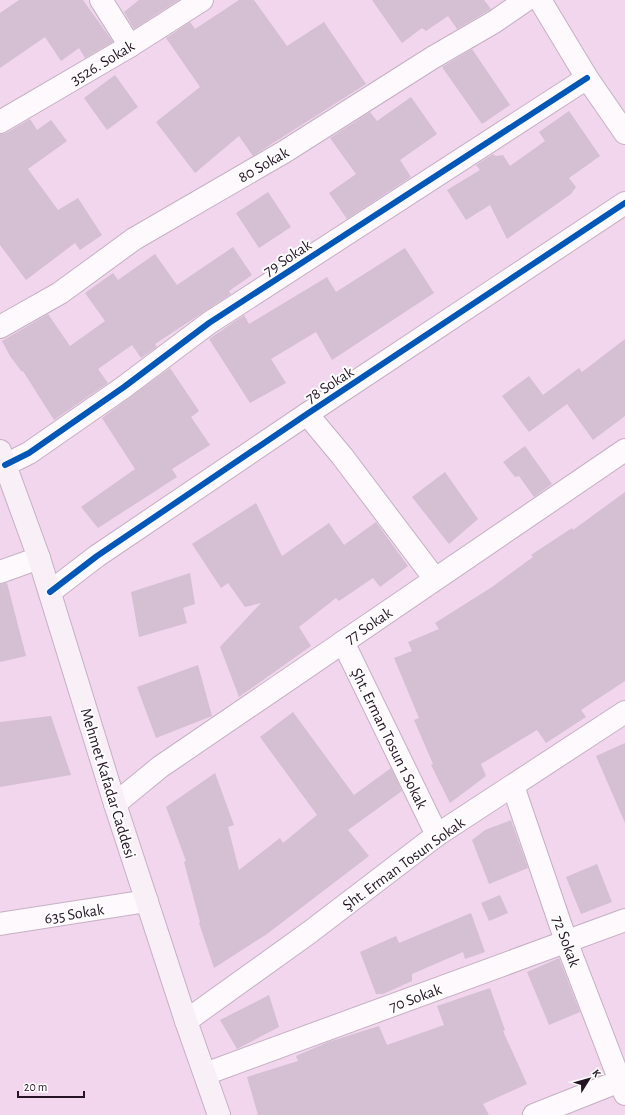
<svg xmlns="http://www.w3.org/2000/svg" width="625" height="1115" font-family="'Alegreya Sans',sans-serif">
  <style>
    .building { fill: #d5bfd3 }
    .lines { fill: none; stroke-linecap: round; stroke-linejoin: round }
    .street-casing { stroke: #c5b0c3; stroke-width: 24 }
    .secondary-casing { stroke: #c5b0c3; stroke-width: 24 }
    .street { stroke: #fdf9fc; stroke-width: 22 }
    .secondary { stroke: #f8f0f6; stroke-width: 22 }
    .cycleway-casing { stroke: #fefefe; stroke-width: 8 }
    .cycleway { stroke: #0057b8; stroke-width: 6 }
    .labels { text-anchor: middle; stroke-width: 4; stroke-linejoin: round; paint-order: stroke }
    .street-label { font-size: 16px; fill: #261424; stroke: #fefefe }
  </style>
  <rect width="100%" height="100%" fill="#f1d6ee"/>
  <g class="building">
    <path d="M19 0H83L113 42 85 58 79 48 61 61 45 37 0 68V13Z"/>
    <path d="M139 0H179L134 29 124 12Z"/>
    <path d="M239 0H254L287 46 324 22 366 84 253 156 239 136 195 173 156 122 200 87 166 38 190 22 195 29Z"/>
    <path d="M372 0H484L491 9 457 29 448 16 426 31 422 28 402 43Z"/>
    <path d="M472 49 510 105 482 124 442 67Z"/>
    <path d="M115 75 138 107 107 130 84 98Z"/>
    <path d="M411 97 437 134 400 160 411 177 347 219 329 193 356 174 330 138 370 112 377 121Z"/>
    <path d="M569 111 600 156 569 178 576 187 571 194 507 239 490 205 466 220 447 190 480 170 476 165 493 154 496 156 503 155 510 166 545 141 539 132Z"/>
    <path d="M30 119 37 130 51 120 67 141 28 169 58 210 78 198 102 235 80 250 75 243 26 280 0 245V134L6 133Z"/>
    <path d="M268 192 291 227 259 248 236 213Z"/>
    <path d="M233 247 252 275 229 291 231 294 155 344 157 347 141 358 132 345 98 369 108 383 54 420 23 371 22 372 10 356 2 341 48 314 70 346 105 321 85 293 113 273 118 280 155 254 177 285Z"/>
    <path d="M405 248 434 293 332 360 316 332 271 359 286 383 250 403 209 339 244 315 249 324 327 277 336 292Z"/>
    <path d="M625 339V416L593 440 567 404 529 432 502 396 529 376 543 395 579 368 582 372Z"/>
    <path d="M170 368 199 411 191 417 210 445 172 469 177 477 98 528 81 507 135 469 102 418Z"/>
    <path d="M525 446 552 484 534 497 519 476 515 477 503 462Z"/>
    <path d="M445 472 478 519 449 544 412 497Z"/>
    <path d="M625 492V681L581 710 586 717 546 743 537 730 481 764 486 776 450 803 431 765 433 764 414 720 419 718 394 658 412 651 408 642 439 629 435 623 492 587 533 557 531 555 572 528 573 530Z"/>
    <path d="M256 503 282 556 329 523 344 545 376 522 408 566 380 587 373 578 339 601 336 598 299 627 311 646 239 697 220 647 261 603 245 607 228 583 221 588 192 544Z"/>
    <path d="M190 573 195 604 183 608 187 623 139 637 131 592Z"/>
    <path d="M7 583 26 656 0 662V584Z"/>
    <path d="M198 665 212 716 156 738 137 687Z"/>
    <path d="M293 712 354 795 391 768 402 791 348 830 369 856 267 934 214 968 199 923 200 922 184 862 186 861 166 807 215 773 234 825 228 827 239 870 280 838 283 843 317 815 260 737Z"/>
    <path d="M51 716 71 775 0 787V722Z"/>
    <path d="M625 743V823L596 756Z"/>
    <path d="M511 820 528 868 489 884 472 840 485 830Z"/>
    <path d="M597 864 612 902 581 914 566 877Z"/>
    <path d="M500 895 508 913 489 921 481 903Z"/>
    <path d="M471 913 485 952 465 959 463 952 412 974V981L383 994H376L360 952 396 936 399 943Z"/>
    <path d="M559 958 580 1012 549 1025 527 972Z"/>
    <path d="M490 988 505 1030 503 1031 527 1084 483 1104 489 1115H258L247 1077 298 1061 296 1056 328 1042 379 1026 387 1045 444 1025 437 1006Z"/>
    <path d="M269 995 279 1027 237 1049 220 1020Z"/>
  </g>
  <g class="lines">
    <g class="street-casing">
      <g id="street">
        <path d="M101 0 130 46"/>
        <path d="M540 0 587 78 625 133"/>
        <path d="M0 122 130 46 202 0"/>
        <path d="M0 327 60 293 134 239 284 152 432 58 494 22 526 0"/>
        <path d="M307 414 342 456 435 579"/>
        <path d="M5 465 29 453 124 387 209 323 587 78"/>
        <path d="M0 572 39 558"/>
        <path d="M50 592 97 556 307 414 625 203"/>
        <path d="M343 642 437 835"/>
        <path d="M513 786 566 941 625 1094"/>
        <path d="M115 804 160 767 625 450"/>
        <path d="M0 924 147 901"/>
        <path d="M186 1021 310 932 437 835 625 712"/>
        <path d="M205 1074 625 920"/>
        <path d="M534 1115 625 1079"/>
      </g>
    </g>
    <g class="secondary-casing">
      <path id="secondary" d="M0 451 39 558 115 804 186 1021 219 1115"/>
    </g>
    <use href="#street" class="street"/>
    <use href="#secondary" class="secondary"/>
    <g class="cycleway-casing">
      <g id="cycleway">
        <path d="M5 465 29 453 124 387 209 323 587 78"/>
        <path d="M50 592 97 556 307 414 625 203"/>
      </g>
    </g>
    <use href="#cycleway" class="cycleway"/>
  </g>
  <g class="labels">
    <g class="street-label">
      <text transform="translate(102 62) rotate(-31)" y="6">3526. Sokak</text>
      <text transform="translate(263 164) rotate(-30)" y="6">80 Sokak</text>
      <text transform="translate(287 257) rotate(-33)" y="6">79 Sokak</text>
      <text transform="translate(329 384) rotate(-33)" y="6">78 Sokak</text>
      <text transform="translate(368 625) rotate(-34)" y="6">77 Sokak</text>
      <text transform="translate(390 738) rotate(64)" y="6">Şht. Erman Tosun 1 Sokak</text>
      <text transform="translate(109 783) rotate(73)" y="6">Mehmet Kafadar Caddesi</text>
      <text transform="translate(403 863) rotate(-36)" y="6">Şht. Erman Tosun Sokak</text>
      <text transform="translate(74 913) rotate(-9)" y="6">635 Sokak</text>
      <text transform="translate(567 941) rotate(70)" y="6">72 Sokak</text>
      <text transform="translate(415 997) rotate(-20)" y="6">70 Sokak</text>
    </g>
  </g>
  <g transform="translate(589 1079) rotate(53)" stroke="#fefefe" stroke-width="3" paint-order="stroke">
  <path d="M0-3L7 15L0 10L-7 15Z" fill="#261424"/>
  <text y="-6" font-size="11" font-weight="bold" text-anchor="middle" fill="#261424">K</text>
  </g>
  <path d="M18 1091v6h66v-6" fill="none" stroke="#261424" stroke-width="2"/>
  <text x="24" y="1091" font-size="12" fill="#261424" stroke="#fefefe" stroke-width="3" paint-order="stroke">20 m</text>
</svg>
